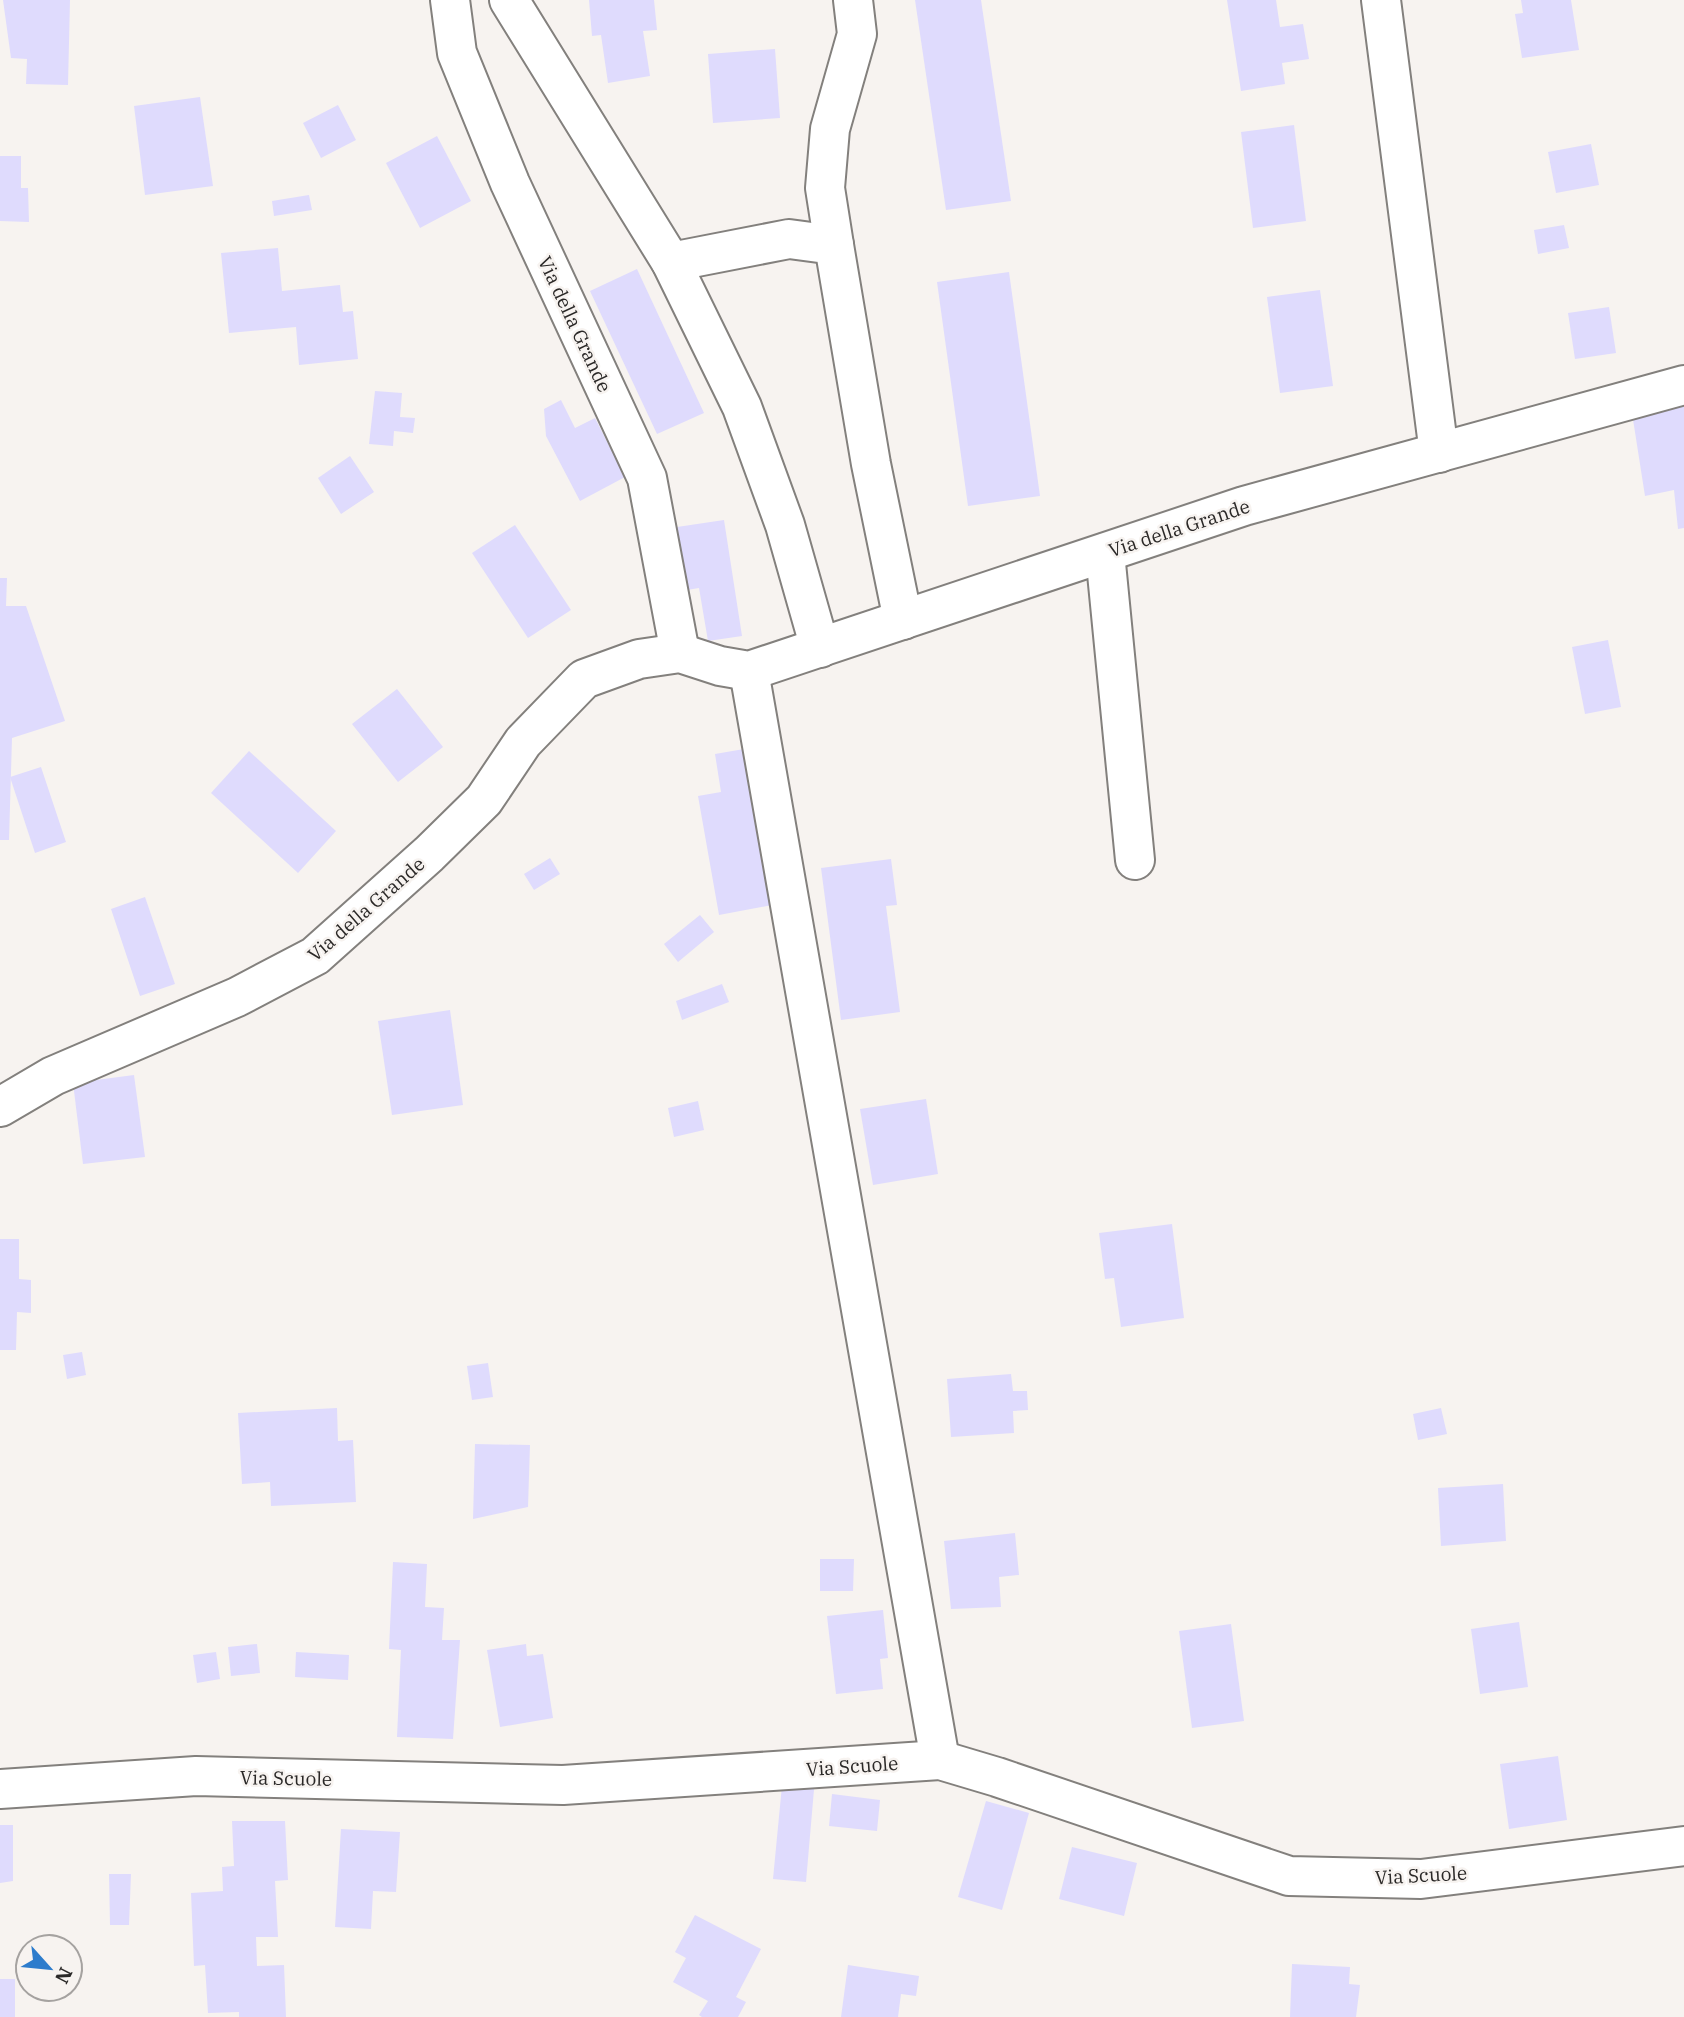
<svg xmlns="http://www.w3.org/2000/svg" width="1684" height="2017" font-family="'IBM Plex Serif',serif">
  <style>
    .building { fill: #dfdbfd }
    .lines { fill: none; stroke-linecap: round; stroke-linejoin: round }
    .minor-casing { stroke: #83807d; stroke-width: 42 }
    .minor { stroke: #fff; stroke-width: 38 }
    .labels { text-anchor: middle; stroke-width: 5; stroke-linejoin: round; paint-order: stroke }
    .street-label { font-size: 19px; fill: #2a2827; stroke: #f7f3f0 }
  </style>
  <rect width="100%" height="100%" fill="#f7f3f0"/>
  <g class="building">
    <path d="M3 0H70L68 85 26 84 27 59 11 58Z"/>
    <path d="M589 0H654L657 30 643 31 650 76 608 83 601 35 592 36Z"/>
    <path d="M915 0H981L1011 201 946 210Z"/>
    <path d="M1227 0H1276L1280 27 1303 24 1309 59 1282 63 1285 84 1241 91Z"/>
    <path d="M1521 0H1571L1579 50 1522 58 1515 14 1523 13Z"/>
    <path d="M775 49 780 118 713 123 708 54Z"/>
    <path d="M200 97 213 186 145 195 134 106Z"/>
    <path d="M338 105 356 140 321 158 303 123Z"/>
    <path d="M1294 125 1306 221 1253 228 1241 132Z"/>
    <path d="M437 136 471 201 420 228 386 163Z"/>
    <path d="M1591 144 1599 185 1556 193 1548 152Z"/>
    <path d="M0 156H21V188H28L29 222 0 221Z"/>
    <path d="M309 195 312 210 274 216 272 201Z"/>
    <path d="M1564 225 1569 248 1538 254 1534 230Z"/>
    <path d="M278 248 282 291 340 285 343 312 353 311 358 359 299 365 296 327 229 333 221 253Z"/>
    <path d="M637 269 704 413 657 434 590 291Z"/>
    <path d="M1009 272 1040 496 968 506 937 282Z"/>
    <path d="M1320 290 1333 386 1280 393 1267 297Z"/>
    <path d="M1609 307 1616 353 1575 359 1568 313Z"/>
    <path d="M375 391 402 393 400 417 415 418 413 433 394 431 393 446 369 444Z"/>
    <path d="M561 400 575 428 595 418 625 477 580 501 546 436 544 409Z"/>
    <path d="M1684 405V528L1678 529 1674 490 1645 496 1632 413Z"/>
    <path d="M350 456 374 492 341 514 318 478Z"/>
    <path d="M724 520 742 636 708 641 699 588 687 590 677 527Z"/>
    <path d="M515 525 571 610 528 638 472 553Z"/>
    <path d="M0 578H7L6 606H26L65 721 12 738 9 840H0Z"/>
    <path d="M1608 640 1621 707 1585 714 1572 647Z"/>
    <path d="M397 689 443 747 398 782 352 724Z"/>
    <path d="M744 749 772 905 719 915 698 796 721 792 715 754Z"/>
    <path d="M249 751 336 831 298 873 211 793Z"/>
    <path d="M41 767 66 842 35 853 10 777Z"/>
    <path d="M550 858 560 874 534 890 524 874Z"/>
    <path d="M891 859 897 905 886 906 900 1012 841 1020 821 868Z"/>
    <path d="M145 897 175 984 140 996 111 909Z"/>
    <path d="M700 915 714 932 678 962 664 944Z"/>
    <path d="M722 984 729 1002 682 1020 676 1001Z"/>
    <path d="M450 1010 463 1105 392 1115 378 1021Z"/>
    <path d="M134 1075 145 1157 83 1164 73 1083Z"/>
    <path d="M926 1099 938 1174 873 1185 860 1109Z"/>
    <path d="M698 1101 704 1130 674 1137 668 1108Z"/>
    <path d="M1172 1224 1184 1318 1121 1327 1114 1278 1105 1279 1099 1233Z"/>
    <path d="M0 1239H19V1279L31 1280V1313L17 1312 16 1350H0Z"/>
    <path d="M82 1352 86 1375 67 1379 63 1355Z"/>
    <path d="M488 1363 493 1397 472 1400 467 1366Z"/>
    <path d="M1011 1374 1013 1391H1027L1028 1410 1013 1411 1014 1433 951 1437 947 1379Z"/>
    <path d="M337 1408 338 1441 353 1440 356 1502 271 1506 270 1482 242 1484 238 1413Z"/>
    <path d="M1441 1408 1447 1434 1418 1440 1413 1414Z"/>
    <path d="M475 1444 530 1445 528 1507 473 1519Z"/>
    <path d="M1503 1484 1506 1541 1441 1546 1438 1488Z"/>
    <path d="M1015 1533 1019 1575 999 1577 1001 1607 951 1609 944 1541Z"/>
    <path d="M820 1559H854L853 1591H820Z"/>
    <path d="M393 1562 427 1564 425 1607 444 1608 442 1640H460L453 1739 397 1737 401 1650 389 1649Z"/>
    <path d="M883 1610 888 1658 880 1659 883 1689 836 1694 827 1616Z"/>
    <path d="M1519 1622 1528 1687 1480 1694 1471 1629Z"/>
    <path d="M1231 1624 1244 1721 1192 1728 1179 1631Z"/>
    <path d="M257 1644 260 1673 231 1676 228 1647Z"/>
    <path d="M526 1644 527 1656 543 1654 553 1718 500 1727 487 1650Z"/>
    <path d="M216 1652 220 1679 197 1683 193 1655Z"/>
    <path d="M296 1652 349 1655 348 1680 295 1677Z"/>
    <path d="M1558 1756 1567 1820 1509 1829 1500 1764Z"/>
    <path d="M783 1775 815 1778 806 1882 773 1879Z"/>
    <path d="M832 1794 880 1800 877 1831 829 1826Z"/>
    <path d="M986 1801 1029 1813 1002 1910 958 1897Z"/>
    <path d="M232 1821H285L288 1880 275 1881 278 1937H256L257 1966 284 1965 286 2017H239V2012L208 2013 205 1965 194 1966 191 1893 223 1891 222 1867 234 1866Z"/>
    <path d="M0 1825H13V1881L0 1883Z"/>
    <path d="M341 1829 400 1832 396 1892 373 1891 371 1929 335 1927Z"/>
    <path d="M1072 1847 1137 1863 1124 1916 1059 1899Z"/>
    <path d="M109 1874H131L129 1925H110Z"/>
    <path d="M695 1915 761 1949 736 1997 746 2002 738 2017H702L699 2015 708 2001 673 1982 686 1958 675 1952Z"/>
    <path d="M1292 1964 1350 1967 1349 1984 1360 1985 1356 2017H1290Z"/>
    <path d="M848 1965 919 1976 916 1996 901 1994 898 2017H841Z"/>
    <rect x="0" y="1979" width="15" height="38"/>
  </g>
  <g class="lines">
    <g class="minor-casing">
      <g id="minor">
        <path d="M450 0 457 53 510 183 647 478 680 653"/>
        <path d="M509 0 671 262 742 407 785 525 820 648"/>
        <path d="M1381 0 1439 453"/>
        <path d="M834 245 825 188 830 129 857 34 853 0"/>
        <path d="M671 262 789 239 834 245 871 464 903 620"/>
        <path d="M1105 553 1135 860"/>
        <path d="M749 671 940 1760"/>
        <path d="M0 1107 53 1076 237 997 315 956 429 854 484 800 523 742 584 679 639 659 680 653 720 666 749 671 1244 506 1684 385"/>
        <path d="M0 1789 196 1776 563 1785 940 1760 997 1777 1289 1876 1421 1879 1684 1846"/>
      </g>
    </g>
    <use href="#minor" class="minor"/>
  </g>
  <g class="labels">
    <g class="street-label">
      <text transform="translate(575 324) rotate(65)" y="7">Via della Grande</text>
      <text transform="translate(1179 528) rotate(-18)" y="7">Via della Grande</text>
      <text transform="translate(366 909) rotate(-41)" y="7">Via della Grande</text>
      <text transform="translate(852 1766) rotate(-4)" y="7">Via Scuole</text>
      <text transform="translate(286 1778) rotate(1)" y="7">Via Scuole</text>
      <text transform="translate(1421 1875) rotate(-3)" y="7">Via Scuole</text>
    </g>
  </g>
  <g transform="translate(49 1968) rotate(117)"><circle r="33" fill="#f7f3f0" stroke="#a5a2a0" stroke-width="2"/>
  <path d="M0-5L12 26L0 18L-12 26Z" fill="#2d7ccc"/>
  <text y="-10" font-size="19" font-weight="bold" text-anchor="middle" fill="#2a2827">N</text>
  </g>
</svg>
